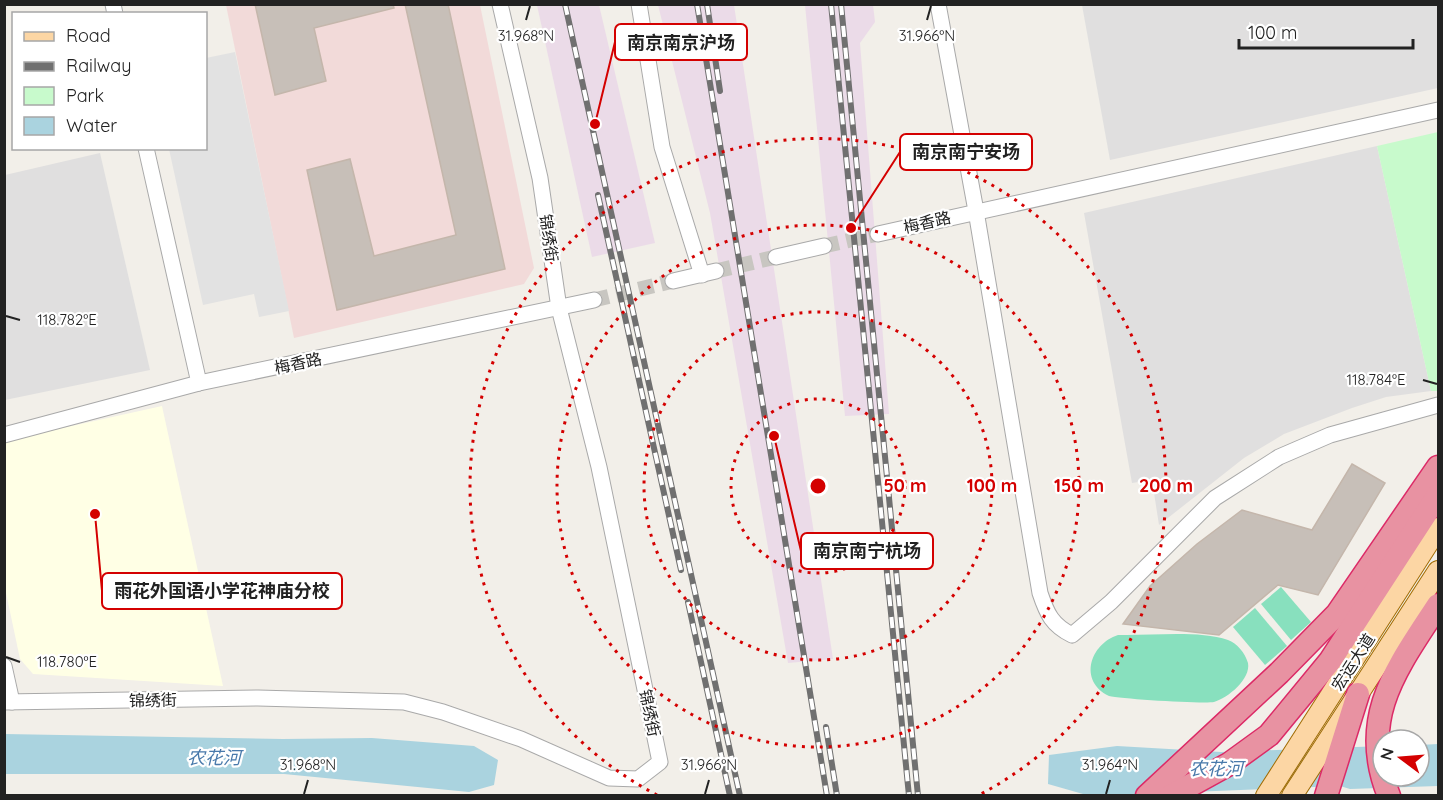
<svg xmlns="http://www.w3.org/2000/svg" width="1443" height="800" font-family="Quicksand,'Noto Sans SC',sans-serif">
  <style>
    .residential { fill: #e0dfdf }
    .commercial { fill: #f2dad9 }
    .industrial { fill: #ebdbe8 }
    .education { fill: #ffffe5 }
    .park { fill: #c8facc }
    .pitch { fill: #88e0be }
    .parking { fill: #e2e2e2 }
    .water { fill: #aad3df }
    .building { fill: #c7bfb8; stroke: #c4b6ab; stroke-width: 1.5 }
    .lines { fill: none; stroke-linecap: round; stroke-linejoin: round }
    .minor-tunnel { stroke: #c8c6c1; stroke-width: 15; stroke-dasharray: 15 8; stroke-linecap: butt }
    .minor-casing { stroke: #a9a9a9; stroke-width: 17 }
    .major-casing { stroke: #a06b00; stroke-width: 22 }
    .highway-casing { stroke: #dc2a67; stroke-width: 25 }
    .minor { stroke: #fff; stroke-width: 15 }
    .major { stroke: #fcd6a4; stroke-width: 20 }
    .highway { stroke: #e892a2; stroke-width: 22 }
    .rail-casing { stroke: #707070; stroke-width: 6 }
    .rail { stroke: #fff; stroke-width: 4; stroke-dasharray: 11; stroke-linecap: butt }
    .ticks { fill: none; stroke: #222; stroke-width: 2 }
    .ring { fill: none; stroke: #d40000; stroke-width: 3; stroke-dasharray: 3 6 }
    .labels { text-anchor: middle; stroke-width: 4.5; stroke-linejoin: round; paint-order: stroke }
    .street-label { font-size: 16px; fill: #222; stroke: #fff }
    .water-label { font-size: 18px; font-style: italic; fill: #4a7aab; stroke: #fff }
    .ticks-label { font-size: 15px; text-anchor: middle; fill: #222; stroke: #fff; stroke-width: 4.5; stroke-linejoin: round; paint-order: stroke }
    .centre { fill: #d40000; stroke: #fff; stroke-width: 3 }
    .ring-label { font-size: 18px; text-anchor: middle; font-weight: bold; fill: #d40000; stroke: #fff; stroke-width: 4.5; stroke-linejoin: round; paint-order: stroke }
    .leader { fill: none; stroke: #d40000; stroke-width: 2 }
    .callout-dot { fill: #d40000; stroke: #fff; stroke-width: 2 }
    .callout { fill: #fff; stroke: #d40000; stroke-width: 2 }
    .callout-label { font-size: 18px; text-anchor: middle; font-weight: bold; fill: #222 }
  </style>
  <rect width="100%" height="100%" fill="#f2efe9"/>
  <g class="residential">
    <path d="M1082 5H1438V88L1110 160Z"/>
    <path d="M1377 146 1431 391 1386 397 1352 408 1284 434 1244 458 1159 525 1152 480 1132 483 1084 213Z"/>
    <path d="M100 153 150 370 5 400V175Z"/>
  </g>
  <path class="commercial" d="M226 5H480L534 268 524 284 294 338Z"/>
  <g class="industrial">
    <path d="M537 5H599L655 243 592 257Z"/>
    <path d="M658 5H734L833 659 788 663 710 213Z"/>
    <path d="M805 5H873L875 22 860 43 889 414 845 416Z"/>
  </g>
  <path class="education" d="M162 406 223 686 33 674 20 659 5 588 4 441Z"/>
  <path class="park" d="M1438 132V391H1431L1377 146Z"/>
  <g class="pitch">
    <path d="M1281 587 1311 622 1291 640 1261 604Z"/>
    <path d="M1255 608 1287 646 1265 665 1233 627Z"/>
    <path d="M1118 635C1150 636 1198 630 1228 640 1237 643 1245 653 1248 663 1251 679 1228 698 1214 702 1204 704 1121 699 1109 696 1078 681 1090 644 1118 635Z"/>
  </g>
  <path class="parking" d="M235 52 289 311 259 317 254 294 203 305 169 149 206 148V58Z"/>
  <g class="water">
    <path d="M5 734 283 739 372 738 474 746 498 760 494 785 469 792 284 774H5Z"/>
    <path d="M1438 744V786L1350 789 1340 786 1090 796 1048 784 1049 755 1117 746 1221 752 1383 746V776H1419V745Z"/>
  </g>
  <g class="building">
    <path d="M255 4H393L394 8 314 28 326 81 275 95Z"/>
    <path d="M405 4H448L505 269 337 310 307 170 350 159 374 256 456 235Z"/>
    <path d="M1352 464 1385 483 1318 595 1278 585 1219 635 1123 624 1150 586 1197 544 1242 510 1312 530Z"/>
  </g>
  <g class="lines">
    <g class="minor-tunnel">
      <path d="M824 246 878 234"/>
      <path d="M716 271 776 257"/>
      <path d="M594 300 673 281"/>
    </g>
    <g class="minor-casing">
      <g id="minor">
        <path d="M113 4 115 14"/>
        <path d="M639 4 662 147 702 275"/>
        <path d="M938 4 976 211 1040 593C1047 614 1052 625 1072 635L1111 602 1215 498 1279 457 1330 435 1438 405"/>
        <path d="M146 148 199 383"/>
        <path d="M878 234 1438 110"/>
        <path d="M776 257 824 246"/>
        <path d="M673 281 716 271"/>
        <path d="M4 435 199 383 594 300"/>
        <path d="M4 666 12 702"/>
        <path d="M4 702 258 698 404 702 443 712 521 739 609 778 638 779 660 762 599 467 559 308 540 178 500 4"/>
      </g>
    </g>
    <g class="major-casing">
      <g id="major">
        <path d="M1266 796 1438 528"/>
        <path d="M1292 796 1438 571"/>
      </g>
    </g>
    <g class="highway-casing">
      <g id="highway">
        <path d="M1147 796 1279 673 1337 614 1438 467"/>
        <path d="M1171 796 1229 764 1269 735 1330 661 1438 495"/>
        <path d="M1326 796 1358 694"/>
        <path d="M1389 796C1357 718 1397 668 1438 605"/>
      </g>
    </g>
    <use href="#minor" class="minor"/>
    <use href="#major" class="major"/>
    <use href="#highway" class="highway"/>
    <g class="rail-casing">
      <g id="rail">
        <path d="M565 4 740 796"/>
        <path d="M697 4 827 796"/>
        <path d="M707 4 720 91"/>
        <path d="M831 4 909 796"/>
        <path d="M841 4 918 796"/>
        <path d="M598 195 681 570"/>
        <path d="M688 602 730 796"/>
        <path d="M826 727 837 796"/>
      </g>
    </g>
    <use href="#rail" class="rail"/>
  </g>
  <path class="ticks" d="M526 20 530 6M927 20 931 6M6 316 20 320M1423 380 1437 384M6 657 20 662M304 794 308 780M705 794 709 780M1106 794 1110 780"/>
  <g class="ring">
    <circle cx="818" cy="486" r="87"/>
    <circle cx="818" cy="486" r="174"/>
    <circle cx="818" cy="486" r="261"/>
    <path d="M657 795A348 348 0 1 1 979 795"/>
  </g>
  <g class="labels">
    <g class="street-label">
      <text transform="translate(927 222) rotate(-13)" y="6">梅香路</text>
      <text transform="translate(549 238) rotate(82)" y="6">锦绣街</text>
      <text transform="translate(298 363) rotate(-12)" y="6">梅香路</text>
      <text transform="translate(1353 662) rotate(-57)" y="6">宏运大道</text>
      <text transform="translate(153 700) rotate(-1)" y="6">锦绣街</text>
      <text transform="translate(650 713) rotate(78)" y="6">锦绣街</text>
    </g>
    <g class="water-label">
      <text x="214" y="764">农花河</text>
      <text x="1216" y="775">农花河</text>
    </g>
  </g>
  <g class="ticks-label">
    <text x="526" y="41">31.968°N</text>
    <text x="927" y="41">31.966°N</text>
    <text x="67" y="325">118.782°E</text>
    <text x="1376" y="385">118.784°E</text>
    <text x="67" y="667">118.780°E</text>
    <text x="308" y="770">31.968°N</text>
    <text x="709" y="770">31.966°N</text>
    <text x="1110" y="770">31.964°N</text>
  </g>
  <circle cx="818" cy="486" r="9" class="centre"/>
  <g class="ring-label">
    <text x="905" y="492">50 m</text>
    <text x="992" y="492">100 m</text>
    <text x="1079" y="492">150 m</text>
    <text x="1166" y="492">200 m</text>
  </g>
  <path class="leader" d="M595 124L615 42M851 228L900 152M774 436L801 551M95 514L102 591"/>
  <g class="callout-dot">
    <circle cx="595" cy="124" r="6"/>
    <circle cx="851" cy="228" r="6"/>
    <circle cx="774" cy="436" r="6"/>
    <circle cx="95" cy="514" r="6"/>
  </g>
  <g class="callout">
    <rect x="615" y="24" width="132" height="36" rx="6"/>
    <rect x="900" y="134" width="132" height="36" rx="6"/>
    <rect x="801" y="533" width="132" height="36" rx="6"/>
    <rect x="102" y="573" width="240" height="36" rx="6"/>
  </g>
  <g class="callout-label">
    <text x="681" y="49">南京南京沪场</text>
    <text x="966" y="158">南京南宁安场</text>
    <text x="867" y="557">南京南宁杭场</text>
    <text x="222" y="597">雨花外国语小学花神庙分校</text>
  </g>
  <rect width="1443" height="800" fill="none" stroke="#222222" stroke-width="12"/>
  <rect x="12" y="12" width="195" height="138" fill="#ffffff" stroke="#a7a7a7" stroke-width="1.5"/>
  <rect x="24" y="32" width="30" height="9" fill="#fcd6a4" stroke="#a7a7a7" stroke-width="1.5"/>
  <text x="66" y="42" font-size="18" fill="#222222">Road</text>
  <rect x="24" y="62" width="30" height="9" fill="#707070" stroke="#a7a7a7" stroke-width="1.5"/>
  <text x="66" y="72" font-size="18" fill="#222222">Railway</text>
  <rect x="24" y="87" width="30" height="18" fill="#c8facc" stroke="#a7a7a7" stroke-width="1.5"/>
  <text x="66" y="102" font-size="18" fill="#222222">Park</text>
  <rect x="24" y="117" width="30" height="18" fill="#aad3df" stroke="#a7a7a7" stroke-width="1.5"/>
  <text x="66" y="132" font-size="18" fill="#222222">Water</text>
  <g transform="translate(1401 758) rotate(286)"><circle r="28" fill="#ffffff" stroke="#a7a7a7" stroke-width="1.5"/>
  <path d="M0-4.5L10 22L0 15L-10 22Z" fill="#d40000"/>
  <text y="-9" font-size="16" font-weight="bold" text-anchor="middle" fill="#222222">N</text>
  </g>
  <path d="M1239 39v9h174v-9" fill="none" stroke="#222222" stroke-width="3"/>
  <text x="1248" y="39" font-size="18" fill="#222222" stroke="#ffffff" stroke-width="4.5" paint-order="stroke">100 m</text>
</svg>
